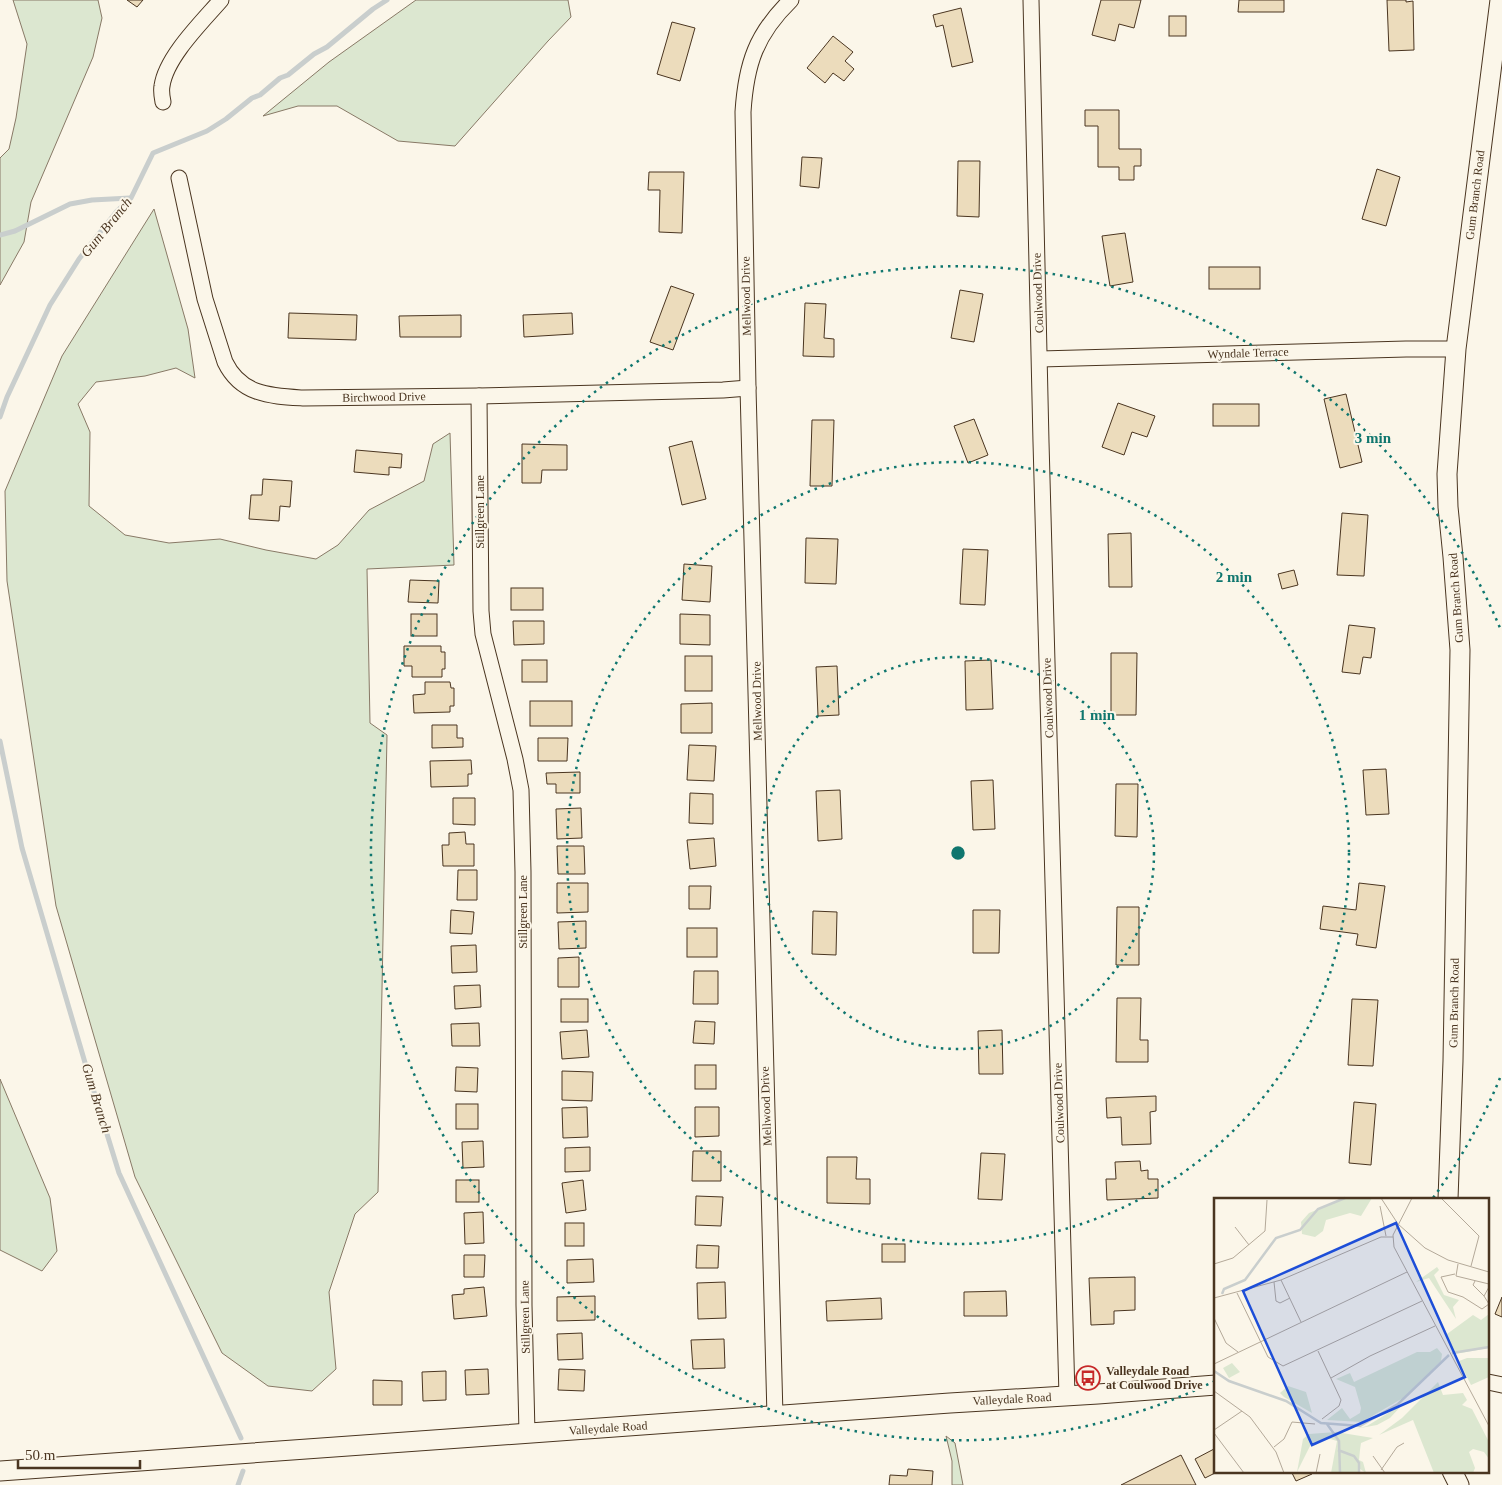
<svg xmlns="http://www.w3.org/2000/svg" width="1502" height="1485" font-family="'Times New Roman',serif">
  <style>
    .green { fill: #dce7d0; stroke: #887966 }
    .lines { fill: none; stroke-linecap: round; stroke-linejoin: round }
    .stream { stroke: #c9cecd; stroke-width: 5 }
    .building { fill: #ecdcbc; stroke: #4a3520 }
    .minor-casing { stroke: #4a3520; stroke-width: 17 }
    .tertiary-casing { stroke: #4a3520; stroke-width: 21 }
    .minor { stroke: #fbf6e9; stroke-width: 15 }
    .tertiary { stroke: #fbf6e9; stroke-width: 19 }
    .ring { fill: none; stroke: #0f766e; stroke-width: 2.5; stroke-dasharray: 2.5 5 }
    .labels { text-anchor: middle; stroke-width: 4; stroke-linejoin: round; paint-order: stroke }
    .street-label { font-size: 12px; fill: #4a3520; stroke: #fbf6e9 }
    .poi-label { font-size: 12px; font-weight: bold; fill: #4a3520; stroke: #fbf6e9; text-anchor: start }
    .water-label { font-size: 14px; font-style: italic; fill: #4a3520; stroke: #fbf6e9 }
    .inset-river { fill: none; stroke: #c9cecd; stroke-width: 2.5 }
    .inset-road { fill: none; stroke: #b4a999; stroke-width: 1 }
    .view { fill: #1d4ed8; fill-opacity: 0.15; stroke: #1d4ed8; stroke-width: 2.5 }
    .inset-edge { fill: none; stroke: #4a3520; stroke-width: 2.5 }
    .centre { fill: #0f766e; stroke: #fbf6e9; stroke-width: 2.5 }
    .ring-label { font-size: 15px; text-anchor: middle; font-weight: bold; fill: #0f766e; stroke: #fbf6e9; stroke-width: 4; stroke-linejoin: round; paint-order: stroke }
  </style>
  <rect width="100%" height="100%" fill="#fbf6e9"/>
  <g class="green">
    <path d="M13 0H98L102 18 93 57 31 202 24 242 0 285V158L9 149 16 118 27 44Z"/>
    <path d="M416 0H568L571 17 548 41 455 146 398 141 337 106H298L263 116 329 62Z"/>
    <path d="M154 209 188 329 195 378 176 368 145 376 96 382 78 404 90 432 89 506 125 535 169 543 220 539 266 550 316 559 338 545 369 510 424 481 433 444 450 433 454 565 367 569 370 723 387 735 378 1192 355 1214 329 1292 336 1369 312 1391 268 1386 222 1353 135 1177 56 906 7 581 5 491 62 356Z"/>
    <path d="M0 1079 50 1198 57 1251 42 1271 0 1250Z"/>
    <path d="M946 1436 955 1443 963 1485H952V1461Z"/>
  </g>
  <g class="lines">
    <g class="stream">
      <path d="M0 235 15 231 70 204 92 200 130 198"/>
      <path d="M0 417 7 397 50 305 79 259 117 211 131 198 153 153 207 131 226 119 252 98 260 95 280 78 288 75 314 54 327 47 373 9 387 0"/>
      <path d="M0 741 22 848 86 1066 119 1173 241 1438"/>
      <path d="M238 1485 243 1471"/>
    </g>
  </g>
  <g class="building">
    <path d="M127 0H143L137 7Z"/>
    <path d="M1101 0H1141L1134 28 1119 24 1115 41 1092 35Z"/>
    <path d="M1239 0H1284V12H1238Z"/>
    <path d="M1387 0H1406V2L1413 1 1414 50 1389 51Z"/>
    <path d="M961 8 973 62 952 67 943 25 936 27 933 15Z"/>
    <rect x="1169" y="16" width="17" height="20"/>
    <path d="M672 22 695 28 680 81 657 74Z"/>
    <path d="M833 36 853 52 845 61 854 69 844 81 833 73 825 83 807 68Z"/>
    <path d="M1085 110H1119V149H1141V166H1134V180H1119V167H1098V126H1085Z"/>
    <path d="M802 157 822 158 819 188 800 186Z"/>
    <path d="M958 161H980L979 217 957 216Z"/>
    <path d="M1377 169 1400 177 1386 226 1362 219Z"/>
    <path d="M649 172H684L682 233 659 232 660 190H648Z"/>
    <path d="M1125 233 1133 282 1110 286 1102 236Z"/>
    <rect x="1209" y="267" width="51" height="22"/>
    <path d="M671 286 694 294 673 350 650 342Z"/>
    <path d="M960 290 983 294 974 342 951 338Z"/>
    <path d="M805 303 826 304 824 338 834 339V357L803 356Z"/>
    <path d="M289 313 357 315 356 340 288 338Z"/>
    <path d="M572 313 573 334 524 337 523 315Z"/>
    <path d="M461 315V337H400L399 316Z"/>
    <path d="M1346 394 1362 462 1340 468 1324 399Z"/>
    <path d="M1118 403 1155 416 1147 437 1132 432 1124 455 1102 447Z"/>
    <rect x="1213" y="404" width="46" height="22"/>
    <path d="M974 419 988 455 968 463 954 426Z"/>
    <path d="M812 420H834L832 486H810Z"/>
    <path d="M692 441 706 499 682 505 669 447Z"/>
    <path d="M522 444 567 445V470H542L541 483H522Z"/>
    <path d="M356 450 402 454 401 468 389 467V475L354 472Z"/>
    <path d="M263 479 292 481 290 507 280 506 279 521 249 519 251 495H262Z"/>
    <path d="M1342 513 1368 515 1364 576 1337 575Z"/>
    <path d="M1131 533 1132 587H1109L1108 534Z"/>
    <path d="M806 538 838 539 836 584 805 583Z"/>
    <path d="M963 549 988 550 985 605 960 604Z"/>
    <path d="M684 564 712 566 710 602 682 600Z"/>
    <path d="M1294 570 1298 585 1282 589 1278 574Z"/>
    <path d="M410 580 439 581 438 603 408 602Z"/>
    <rect x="511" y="588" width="32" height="22"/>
    <rect x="411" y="614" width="26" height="22"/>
    <path d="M680 614 710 615V645L680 644Z"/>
    <path d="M513 621H544V644L514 645Z"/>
    <path d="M1349 625 1375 628 1371 658 1363 657 1360 674 1342 672Z"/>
    <path d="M404 646H441V652H445V669H442V677H412V666H404Z"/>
    <path d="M1111 653H1137L1136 715H1111Z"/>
    <rect x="685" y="656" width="27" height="35"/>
    <rect x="522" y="660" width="25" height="22"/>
    <path d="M991 660 993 709 966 710 965 661Z"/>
    <path d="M837 666 839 715 818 716 816 667Z"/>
    <path d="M425 682H450L451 688H454V706H450V712L414 713 413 695 425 694Z"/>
    <rect x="530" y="701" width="42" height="25"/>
    <path d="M712 703V733H681V704Z"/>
    <path d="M432 725H457V738H463V747L432 748Z"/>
    <path d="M538 738H568L567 761H538Z"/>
    <path d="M689 745 716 746 714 781 687 780Z"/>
    <path d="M471 760 472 774H468V786L431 787 430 761Z"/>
    <path d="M1386 769 1389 814 1366 815 1363 770Z"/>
    <path d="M580 772V793H556V784H547L546 773Z"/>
    <path d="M993 780 995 829 973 830 971 781Z"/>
    <path d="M1116 784H1138L1137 837 1115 836Z"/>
    <path d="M840 790 842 839 818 841 816 791Z"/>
    <path d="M690 793 713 794V824L689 823Z"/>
    <path d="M453 798H475V825L453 824Z"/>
    <path d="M581 808 582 838 557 839 556 809Z"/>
    <path d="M465 832 466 844H474V866H443L442 845H449V833Z"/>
    <path d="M714 838 716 866 690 869 687 840Z"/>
    <path d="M557 846H584L585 874H558Z"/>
    <path d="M458 870H477V900H457Z"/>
    <path d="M557 883H588V912L557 913Z"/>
    <path d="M1359 883 1385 886 1376 948 1356 945 1358 934 1320 929 1323 906 1356 910Z"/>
    <path d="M689 886H711L710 909H689Z"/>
    <path d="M1117 907H1139V965H1116Z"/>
    <path d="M451 910 474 912 472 934 450 933Z"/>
    <path d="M973 910H1000L999 953H973Z"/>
    <path d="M813 911 837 912 836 955 812 954Z"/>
    <path d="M586 921V948L559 949 558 922Z"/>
    <rect x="687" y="928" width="30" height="29"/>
    <path d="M476 945 477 972 452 973 451 946Z"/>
    <path d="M579 957V987H558V958Z"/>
    <path d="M694 971H718V1004H693Z"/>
    <path d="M480 985 481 1007 455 1009 454 986Z"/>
    <path d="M1117 998H1141L1140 1040H1148V1062H1116Z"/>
    <rect x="561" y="999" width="27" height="23"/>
    <path d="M1352 999 1378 1000 1373 1066 1348 1065Z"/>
    <path d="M695 1021 715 1022 714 1044 693 1043Z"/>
    <path d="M479 1023 480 1046H452L451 1024Z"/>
    <path d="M587 1030 589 1057 562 1059 560 1032Z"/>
    <path d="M1002 1030 1003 1074H979L978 1031Z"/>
    <rect x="695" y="1065" width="21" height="24"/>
    <path d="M456 1067 478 1068 477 1092 455 1091Z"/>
    <path d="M562 1071 593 1072 592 1101 562 1100Z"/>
    <path d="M1156 1096V1111L1150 1112 1151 1144 1122 1145 1121 1117 1107 1118 1106 1098Z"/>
    <path d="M1354 1102 1376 1104 1371 1165 1349 1163Z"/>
    <rect x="456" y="1104" width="22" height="25"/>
    <path d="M587 1107 588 1137 563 1138 562 1108Z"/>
    <path d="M695 1107H719V1136L695 1137Z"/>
    <path d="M483 1141 484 1167 463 1168 462 1142Z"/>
    <path d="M590 1147V1171L565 1172V1148Z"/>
    <path d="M693 1151H721V1181H692Z"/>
    <path d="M981 1153 1005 1154 1002 1200 978 1199Z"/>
    <path d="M827 1157H857L856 1179H870V1204L827 1203Z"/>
    <path d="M1140 1161 1141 1171 1148 1170V1179H1158V1198L1107 1200 1106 1179H1116L1115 1162Z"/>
    <rect x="456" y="1180" width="23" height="22"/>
    <path d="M583 1180 586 1210 566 1213 562 1183Z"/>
    <path d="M696 1196 723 1197 721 1226 695 1225Z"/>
    <path d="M483 1212 484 1243 465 1244 464 1213Z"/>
    <rect x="565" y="1223" width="19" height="23"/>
    <rect x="882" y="1244" width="23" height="18"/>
    <path d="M697 1245 719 1246 718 1268H696Z"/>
    <path d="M464 1255H485L484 1277H464Z"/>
    <path d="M593 1259 594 1282 567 1283V1260Z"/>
    <path d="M1135 1277V1310L1114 1311V1324L1091 1325 1089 1278Z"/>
    <path d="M725 1282 726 1318 698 1319 697 1283Z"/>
    <path d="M484 1287 487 1316 454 1319 452 1295 464 1294V1289Z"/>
    <path d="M1006 1291 1007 1316H964V1292Z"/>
    <path d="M595 1296V1320L557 1321V1297Z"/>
    <path d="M1502 1297V1317L1495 1314Z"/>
    <path d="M881 1298 882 1319 827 1321 826 1301Z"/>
    <path d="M582 1333 583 1359 558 1360 557 1334Z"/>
    <path d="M724 1339 725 1368 693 1369 691 1340Z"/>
    <path d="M488 1369 489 1394 466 1395 465 1370Z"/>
    <path d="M559 1369 585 1370 584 1391 558 1390Z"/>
    <path d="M446 1371V1400L423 1401 422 1372Z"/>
    <path d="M373 1380 402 1381V1405H373Z"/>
    <path d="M1214 1449 1216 1453V1471H1219L1205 1478 1195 1459Z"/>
    <path d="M1181 1455 1196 1485H1121Z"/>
    <path d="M908 1469 933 1471 932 1485H889L890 1475 907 1476Z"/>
    <path d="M1291 1471H1311L1312 1474 1296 1481Z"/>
  </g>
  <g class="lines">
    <g class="minor-casing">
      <g id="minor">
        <path d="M1031 0 1041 442 1067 1396"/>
        <path d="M163 102C162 97 161 91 162 86 166 57 202 22 221 0"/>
        <path d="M179 178 205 299 225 362C241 395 270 396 303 398L479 396 723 390 748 388"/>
        <path d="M1040 359 1406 349H1456"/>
        <path d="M479 396 481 611 483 634 515 759 521 790 523 872 524 1305 527 1433"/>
        <path d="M1488 1382 1502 1385"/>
        <path d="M775 1416 748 388 743 112C746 64 756 34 791 0"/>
      </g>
    </g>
    <g class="tertiary-casing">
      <g id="tertiary">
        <path d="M1448 1199 1453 1061 1460 650 1453 557 1448 507 1447 474 1456 349 1500 0"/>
        <path d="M0 1471 950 1403 1098 1394 1216 1385"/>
        <path d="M1452 1471 1459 1485"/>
      </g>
    </g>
    <use href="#minor" class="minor"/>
    <use href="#tertiary" class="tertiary"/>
  </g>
  <g class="ring">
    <circle cx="958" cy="853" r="196"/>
    <circle cx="958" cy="853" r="391"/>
    <path d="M1500 1078A587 587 0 0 1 1433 1198M1215 1381A587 587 0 1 1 1500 628"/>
  </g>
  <defs>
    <g id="bus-ring" transform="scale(1.25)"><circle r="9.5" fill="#fbf6e9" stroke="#c62828" stroke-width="1.5"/><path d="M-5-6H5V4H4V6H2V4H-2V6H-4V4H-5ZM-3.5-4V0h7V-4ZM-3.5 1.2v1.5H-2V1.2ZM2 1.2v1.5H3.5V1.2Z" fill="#c62828"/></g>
  </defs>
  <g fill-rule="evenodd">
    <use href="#bus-ring" x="1088" y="1378"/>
  </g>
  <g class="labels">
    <g class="street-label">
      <text transform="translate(1475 195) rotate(-83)" y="4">Gum Branch Road</text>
      <text transform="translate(1038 293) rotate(-92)" y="4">Coulwood Drive</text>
      <text transform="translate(746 296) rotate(-91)" y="4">Mellwood Drive</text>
      <text transform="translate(1248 353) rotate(-2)" y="4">Wyndale Terrace</text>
      <text transform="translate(384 397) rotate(-1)" y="4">Birchwood Drive</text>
      <text transform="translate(480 512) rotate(-90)" y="4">Stillgreen Lane</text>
      <text transform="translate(1456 598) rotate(-94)" y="4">Gum Branch Road</text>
      <text transform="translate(1048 698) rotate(-92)" y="4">Coulwood Drive</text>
      <text transform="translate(757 701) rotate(-91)" y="4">Mellwood Drive</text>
      <text transform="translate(523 912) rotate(-90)" y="4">Stillgreen Lane</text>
      <text transform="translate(1454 1003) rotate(-89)" y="4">Gum Branch Road</text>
      <text transform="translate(1059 1103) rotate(-92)" y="4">Coulwood Drive</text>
      <text transform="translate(766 1106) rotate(-92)" y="4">Mellwood Drive</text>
      <text transform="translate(525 1317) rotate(-91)" y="4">Stillgreen Lane</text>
      <text transform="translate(1012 1399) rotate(-3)" y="4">Valleydale Road</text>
      <text transform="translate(608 1428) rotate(-4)" y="4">Valleydale Road</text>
    </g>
    <g class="poi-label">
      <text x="1106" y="1375">Valleydale Road<tspan x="1106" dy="14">at Coulwood Drive</tspan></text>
    </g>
    <g class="water-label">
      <text transform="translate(106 227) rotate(-51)" y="5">Gum Branch</text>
      <text transform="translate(97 1098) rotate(73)" y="5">Gum Branch</text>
    </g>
  </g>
  <g transform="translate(1214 1198)">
    <rect width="275" height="275" fill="#fbf6e9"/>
    <path d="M132 0H158L147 18 136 15 112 22 109 33 101 39 88 36 87 24 95 15ZM223 69 225 72 220 77 230 97 245 102 239 109 242 121 215 80 202 84ZM275 116V150L241 156 233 136 259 117 267 122ZM223 150 228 156 227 163 189 200 148 224 113 222 128 210 136 221 146 215 147 210 141 189 122 181 136 175 140 184 203 154H216ZM253 160H275V179L257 187 245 163ZM18 165 26 174 15 180 9 170ZM224 184 229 197 249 195 253 202 248 207 258 211 275 244V261L270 254 259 251 255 254 261 270 259 275H220L199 222 165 237 188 220ZM74 188 92 194 98 215 70 199 66 195ZM189 206 176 220 163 227 141 231 153 228ZM122 234 159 240 147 245 146 252 145 262 149 264 152 275 146 271 143 275H117L123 243 113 240 97 246 83 274 89 241 95 236Z" fill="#dce7d0"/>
    <path class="inset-river" d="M8 96 10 91 31 82 62 40 86 32 104 11 131 0M238 155 275 149M0 173 15 183 72 203 107 225 146 228 184 206 235 157M113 226 125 243 126 275M124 252 140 258 145 265V275"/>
    <path class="inset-road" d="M29 0H67M167 0 184 26 211 50 234 62 275 74M198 0 179 37 180 49 275 228M227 0 265 38M166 8 172 38M21 29 35 47M0 66 19 60 51 33 53 2M244 66 242 78 275 86M257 68 265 38M241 76 227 79 234 94 249 99 268 111 275 106 270 98M67 82 87 124M261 83 259 87 270 98 275 89M60 84 62 103 66 105 76 100M23 95 54 159 69 168 208 103M0 100 67 82 167 39H179M0 120 12 145 24 154M104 153 127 202 125 208 108 221M0 166 193 74M117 180 156 158 221 128M0 193 36 219 62 254 70 275M0 232 28 213M0 235 30 275M60 249 70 241 78 224 101 226M159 258 171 275M167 272 183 249 190 245M102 275 106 256"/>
    <path class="view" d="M182 25 251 179 98 247 29 93Z"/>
    <rect width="275" height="275" class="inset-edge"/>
  </g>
  <circle cx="958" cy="853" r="8" class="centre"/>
  <g class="ring-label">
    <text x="1373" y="443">3 min</text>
    <text x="1234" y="582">2 min</text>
    <text x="1097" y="720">1 min</text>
  </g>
  <path d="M18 1460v8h122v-8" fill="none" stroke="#4a3520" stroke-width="2.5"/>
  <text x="25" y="1460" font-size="15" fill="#4a3520" stroke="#fbf6e9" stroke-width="4" paint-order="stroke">50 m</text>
</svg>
